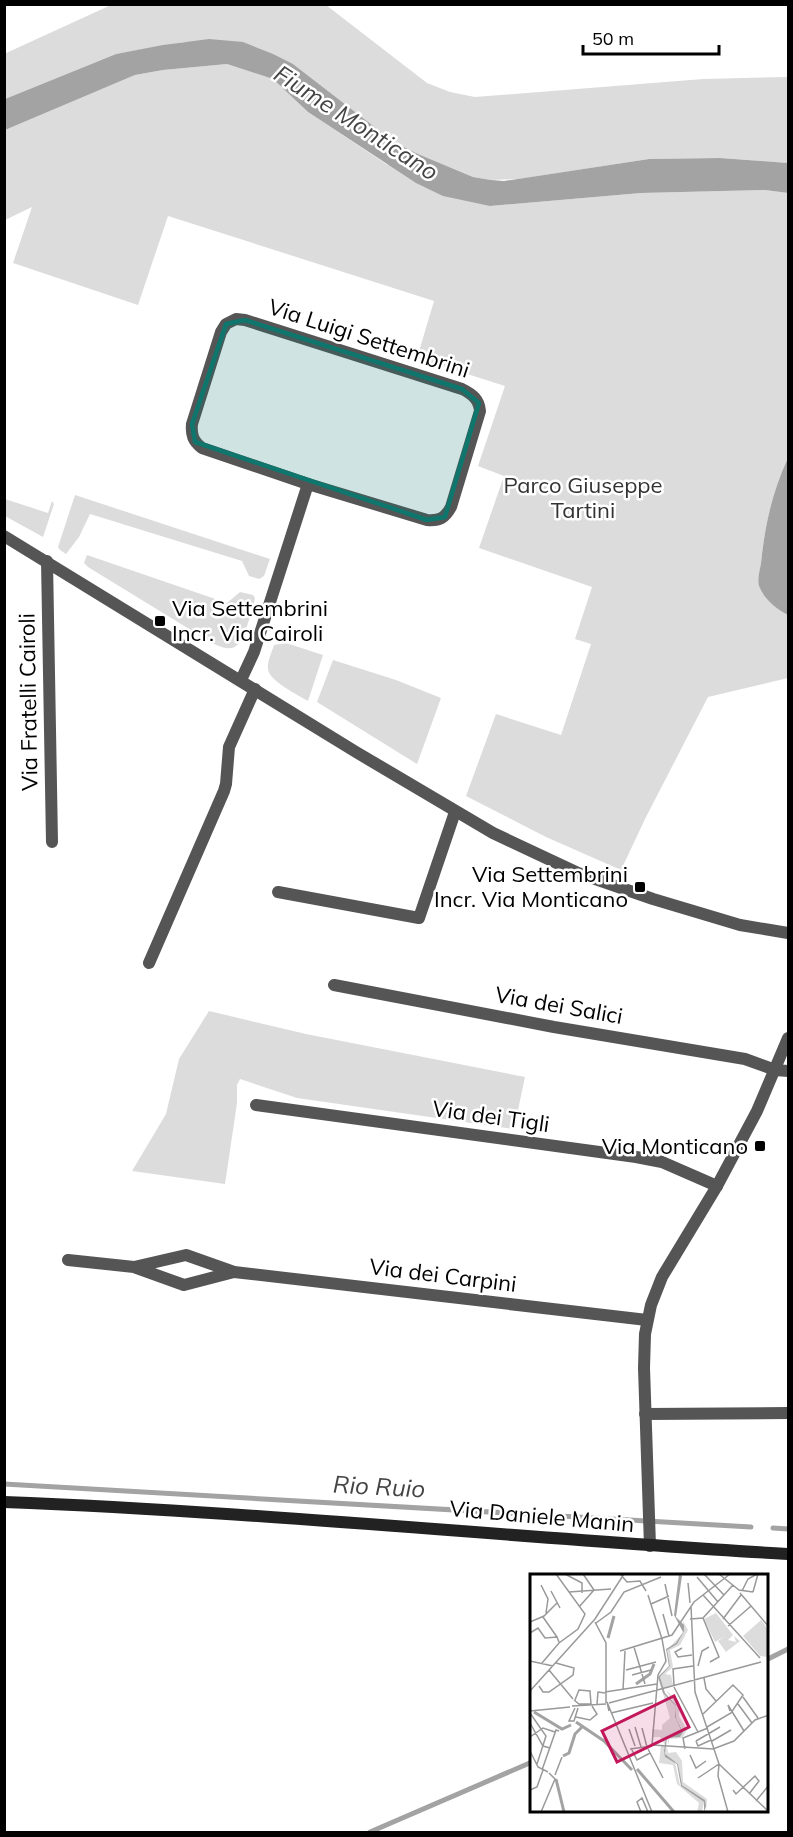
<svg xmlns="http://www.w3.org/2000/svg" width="793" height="1837" font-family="Mulish,sans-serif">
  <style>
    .green { fill: #dcdcdc }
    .water { fill: #a3a3a3 }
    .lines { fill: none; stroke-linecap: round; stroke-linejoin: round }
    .stream { stroke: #a3a3a3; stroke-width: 5 }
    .minor { stroke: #555; stroke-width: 12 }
    .secondary { stroke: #222; stroke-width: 12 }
    .marked { fill: #0f766e; fill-opacity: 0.2; stroke: #0f766e; stroke-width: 4.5; stroke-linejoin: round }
    .poi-dot { fill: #000; stroke: #fff; stroke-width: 2 }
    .labels { text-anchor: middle; stroke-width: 5; stroke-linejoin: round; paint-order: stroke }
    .street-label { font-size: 22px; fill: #000; stroke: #fff }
    .park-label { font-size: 22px; fill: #333; stroke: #fff }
    .poi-label { font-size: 22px; fill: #000; stroke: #fff; text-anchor: end }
    .water-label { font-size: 24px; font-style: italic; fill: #444; stroke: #fff }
    .inset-river { fill: none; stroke: #a3a3a3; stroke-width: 3 }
    .inset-road { fill: none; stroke: #999; stroke-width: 1.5 }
    .view { fill: #c2185b; fill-opacity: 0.15; stroke: #c2185b; stroke-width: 3 }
    .inset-edge { fill: none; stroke: #000; stroke-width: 3 }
  </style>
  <rect width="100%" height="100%" fill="#fff"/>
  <g class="green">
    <path d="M111 5H326L427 83 450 92 475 97 703 79 788 77V163L720 158 649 159 519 179 491 180 473 177 418 154 394 142 293 64 184 42 116 54 5 99 4 54Z"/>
    <path d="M227 64 273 79 308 112 386 164 490 206 641 193 765 190 788 193V458C772 492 765 525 761 563 760 569 757 580 759 586 764 599 776 609 788 615V678L708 697 646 817 621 870 546 837 466 796 496 714 561 735 591 644 575 639 592 587 479 548 504 476 478 466 505 386 417 358 434 301 168 216 138 305 13 263 32 207 5 220V130L135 75 163 70Z"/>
    <path d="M75 495 270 559 264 576 259 579 249 576 242 561 90 514 79 537 66 554 60 550 58 547Z"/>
    <path d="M5 499 48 513 52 501 54 504 43 537 5 516Z"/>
    <path d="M87 555 227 603 240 592 253 595 255 598C253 608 250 617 247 626 239 648 234 654 212 643L88 567 84 563Z"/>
    <path d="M286 643 323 655 308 701C298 695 269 681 268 669 267 661 272 652 274 645Z"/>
    <path d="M333 660 396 680 441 698 417 764 317 702Z"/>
    <path d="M209 1011 306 1034 525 1077 514 1129 297 1098 240 1079 237 1085V1103L225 1184 132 1171 166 1114 179 1059Z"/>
  </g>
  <g class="water">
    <path d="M209 39 243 42 273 54 293 64 394 142 418 154 473 177 491 180 504 181 649 159 720 158 788 163V193L765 190 641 193 490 206 443 196 416 183 308 112 273 79 227 64 163 70 135 75 5 130V99L116 54 163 45Z"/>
    <path d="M788 458V615C776 609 764 599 759 586 757 580 760 569 761 563 765 525 772 492 788 458Z"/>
  </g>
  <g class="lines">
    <g class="stream">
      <path d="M4 1484 751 1527"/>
      <path d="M773 1528 788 1529"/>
      <path d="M768 1659 788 1649"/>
      <path d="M370 1832 532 1762"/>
    </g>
    <g class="minor">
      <path d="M236 319 245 320 462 389C472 394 479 399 480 411L451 507C445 518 440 521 427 520L308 484 202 448C193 441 191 435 192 424L221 332 226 324Z"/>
      <path d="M4 536 356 752 493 833 578 873 653 899 740 925 788 933"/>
      <path d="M47 561 52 842"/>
      <path d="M241 680 254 652 308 484"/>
      <path d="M278 892 419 918 455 812"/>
      <path d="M149 963 224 791 226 784 229 747 255 689"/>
      <path d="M334 985 554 1027 745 1059 775 1070 788 1071"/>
      <path d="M256 1105 636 1157 662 1162 717 1186"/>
      <path d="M68 1260 134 1267 184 1285 234 1272 186 1255 134 1267"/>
      <path d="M234 1272 647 1320"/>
      <path d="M645 1414 788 1413"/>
      <path d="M650 1546 644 1368 645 1334 651 1305 662 1277 717 1186 757 1111 788 1038"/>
    </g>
    <path class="secondary" d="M4 1502C266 1512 527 1539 788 1554"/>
  </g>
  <path class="marked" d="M245 320 462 389 479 403 445 517 427 520 195 442 192 424 226 324Z"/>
  <g class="poi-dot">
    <rect x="154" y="615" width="12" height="12" rx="3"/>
    <rect x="634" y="881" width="12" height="12" rx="3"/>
    <rect x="754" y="1140" width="12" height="12" rx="3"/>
  </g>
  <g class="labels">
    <g class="street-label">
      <text transform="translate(369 338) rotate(18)" y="8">Via Luigi Settembrini</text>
      <text transform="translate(28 702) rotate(-91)" y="8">Via Fratelli Cairoli</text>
      <text transform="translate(559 1005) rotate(10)" y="8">Via dei Salici</text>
      <text transform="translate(491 1116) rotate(8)" y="8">Via dei Tigli</text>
      <text transform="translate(443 1275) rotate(7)" y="8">Via dei Carpini</text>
      <text transform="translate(542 1516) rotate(5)" y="8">Via Daniele Manin</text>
    </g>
    <g class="park-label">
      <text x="583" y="493">Parco Giuseppe<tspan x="583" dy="25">Tartini</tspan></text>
    </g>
    <g class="poi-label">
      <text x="172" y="616" text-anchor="start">Via Settembrini<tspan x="172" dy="25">Incr. Via Cairoli</tspan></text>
      <text x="628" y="882">Via Settembrini<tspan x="628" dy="25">Incr. Via Monticano</tspan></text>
      <text x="748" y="1154">Via Monticano</text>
    </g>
    <g class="water-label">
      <text transform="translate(356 123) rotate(33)" y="8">Fiume Monticano</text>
      <text transform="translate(379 1487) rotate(3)" y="8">Rio Ruio</text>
    </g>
  </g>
  <g transform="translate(530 1574)">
    <rect width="238" height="238" fill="#fff"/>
    <path d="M186 39 203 61 198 66 206 68 204 62 210 67 196 78 188 67 195 62 185 68 174 45ZM231 46 238 55V83L230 82 213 62ZM153 47 158 56 150 71 140 76 143 93 135 100 141 101 143 111 133 114 130 103 140 92 137 76 153 59ZM135 115 150 130 149 142 157 156 152 164 139 165V171L137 164 150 163 153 157 146 144V131ZM132 116 146 132 145 143 152 158 136 163 135 171 130 163H122V155L132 156V151L140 144ZM131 171 135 172 134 177 136 184 141 186 135 181 137 172 138 179 146 178 152 187 153 208 177 225 176 238 175 226 151 210 148 190 145 188 150 211 174 228 172 238H167L169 229 147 210 143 191 129 189Z" fill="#dcdcdc"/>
    <path d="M149 0 152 2 146 43 154 51V57L147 70 137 76 140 92 130 103 135 119 146 131V144L153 158 150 163 137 164 135 180 148 190 152 211 175 226 176 232 174 238V228L151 212 147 190 135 183 134 177 136 163 152 158 145 143 146 132 133 119 128 103 139 92 136 75 146 69 153 58 144 41Z" fill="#a3a3a3"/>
    <path class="inset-river" d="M78 64 84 42M106 110 120 100 124 90M4 138 32 155 41 151M46 148 74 167 102 196M33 182 39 179 45 160 53 152M107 195 144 238M26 205 34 238"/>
    <path class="inset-road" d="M35 0 52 9V19M53 0 64 16M174 0 194 21M189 0 209 16 223 18M91 1 97 8 110 7 116 17M167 3 188 28M158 9 160 29M135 10 142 42M11 11 18 25 16 39M21 17 30 34M212 17 218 5 227 0M39 18 81 15M223 18 228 0M210 19 239 53M118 21 132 65M173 21 230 84M121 30 139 22M161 32 165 118 189 190 188 202 198 238M49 33 64 16M133 40 139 62M13 43 27 63M173 44 189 83 180 88M160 45 173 44 203 11M193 45 211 21M0 48 14 42 27 29M65 48 76 69V129M66 49 81 38 94 18 131 3M198 52 221 32M0 59 8 54 15 64 27 63 29 68M104 73 115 110M152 74 145 78 148 83 162 81M90 77 142 61 164 28 200 0M0 87 23 92M12 89 29 69 48 55 55 40 26 0M168 92 172 77 179 73M19 96 43 125M96 96 126 88M102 101 121 96M174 104 176 115 186 127M144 111 143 95 163 92M9 112 13 118H19L43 101 44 94 26 89M144 113 168 158M93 116 95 77M0 117 65 45 94 0M75 118 127 110M213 123 228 144M44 126 49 130H61L60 117 49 116 45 126M79 129 231 88M67 130 68 118 75 119M208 130 222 149M42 132 76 130M45 134 39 147H44L48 134M0 137 40 133M79 137 77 128 122 238M200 137 198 131 214 157M0 139 16 162 7 190M81 139 123 129M173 140 203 111 213 121 201 139 177 153M46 143 60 146 67 140 62 132M0 149 13 172 20 174M105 153 111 173M112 154 117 173M99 155 105 172M0 163 13 154 25 158M166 167 190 153M166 167 168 172 181 166M182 167 201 156M122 171 128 101 136 87 132 65M123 171 183 175 204 167 225 146 239 141M101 174 107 186 120 179M100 175 122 172M118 175 133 204M155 175 153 164 178 154M0 177 8 193 18 198M160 181 166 194 176 187M189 190 239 238M12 196 26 156 29 157M25 201 32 183M168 204 189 190M0 216 7 213 13 196M203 216 206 220 225 202 229 207 219 220M226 227 239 211M11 238 25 205 19 199M111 238 107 228 112 224 118 238"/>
    <path class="view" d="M144 122 159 153 87 188 72 157Z"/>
    <rect width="238" height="238" class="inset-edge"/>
  </g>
  <rect width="793" height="1837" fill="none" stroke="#000000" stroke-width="12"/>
  <path d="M583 45v9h136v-9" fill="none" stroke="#000000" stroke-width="3"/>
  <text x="592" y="45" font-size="18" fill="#000000" stroke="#ffffff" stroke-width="4.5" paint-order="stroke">50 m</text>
</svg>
